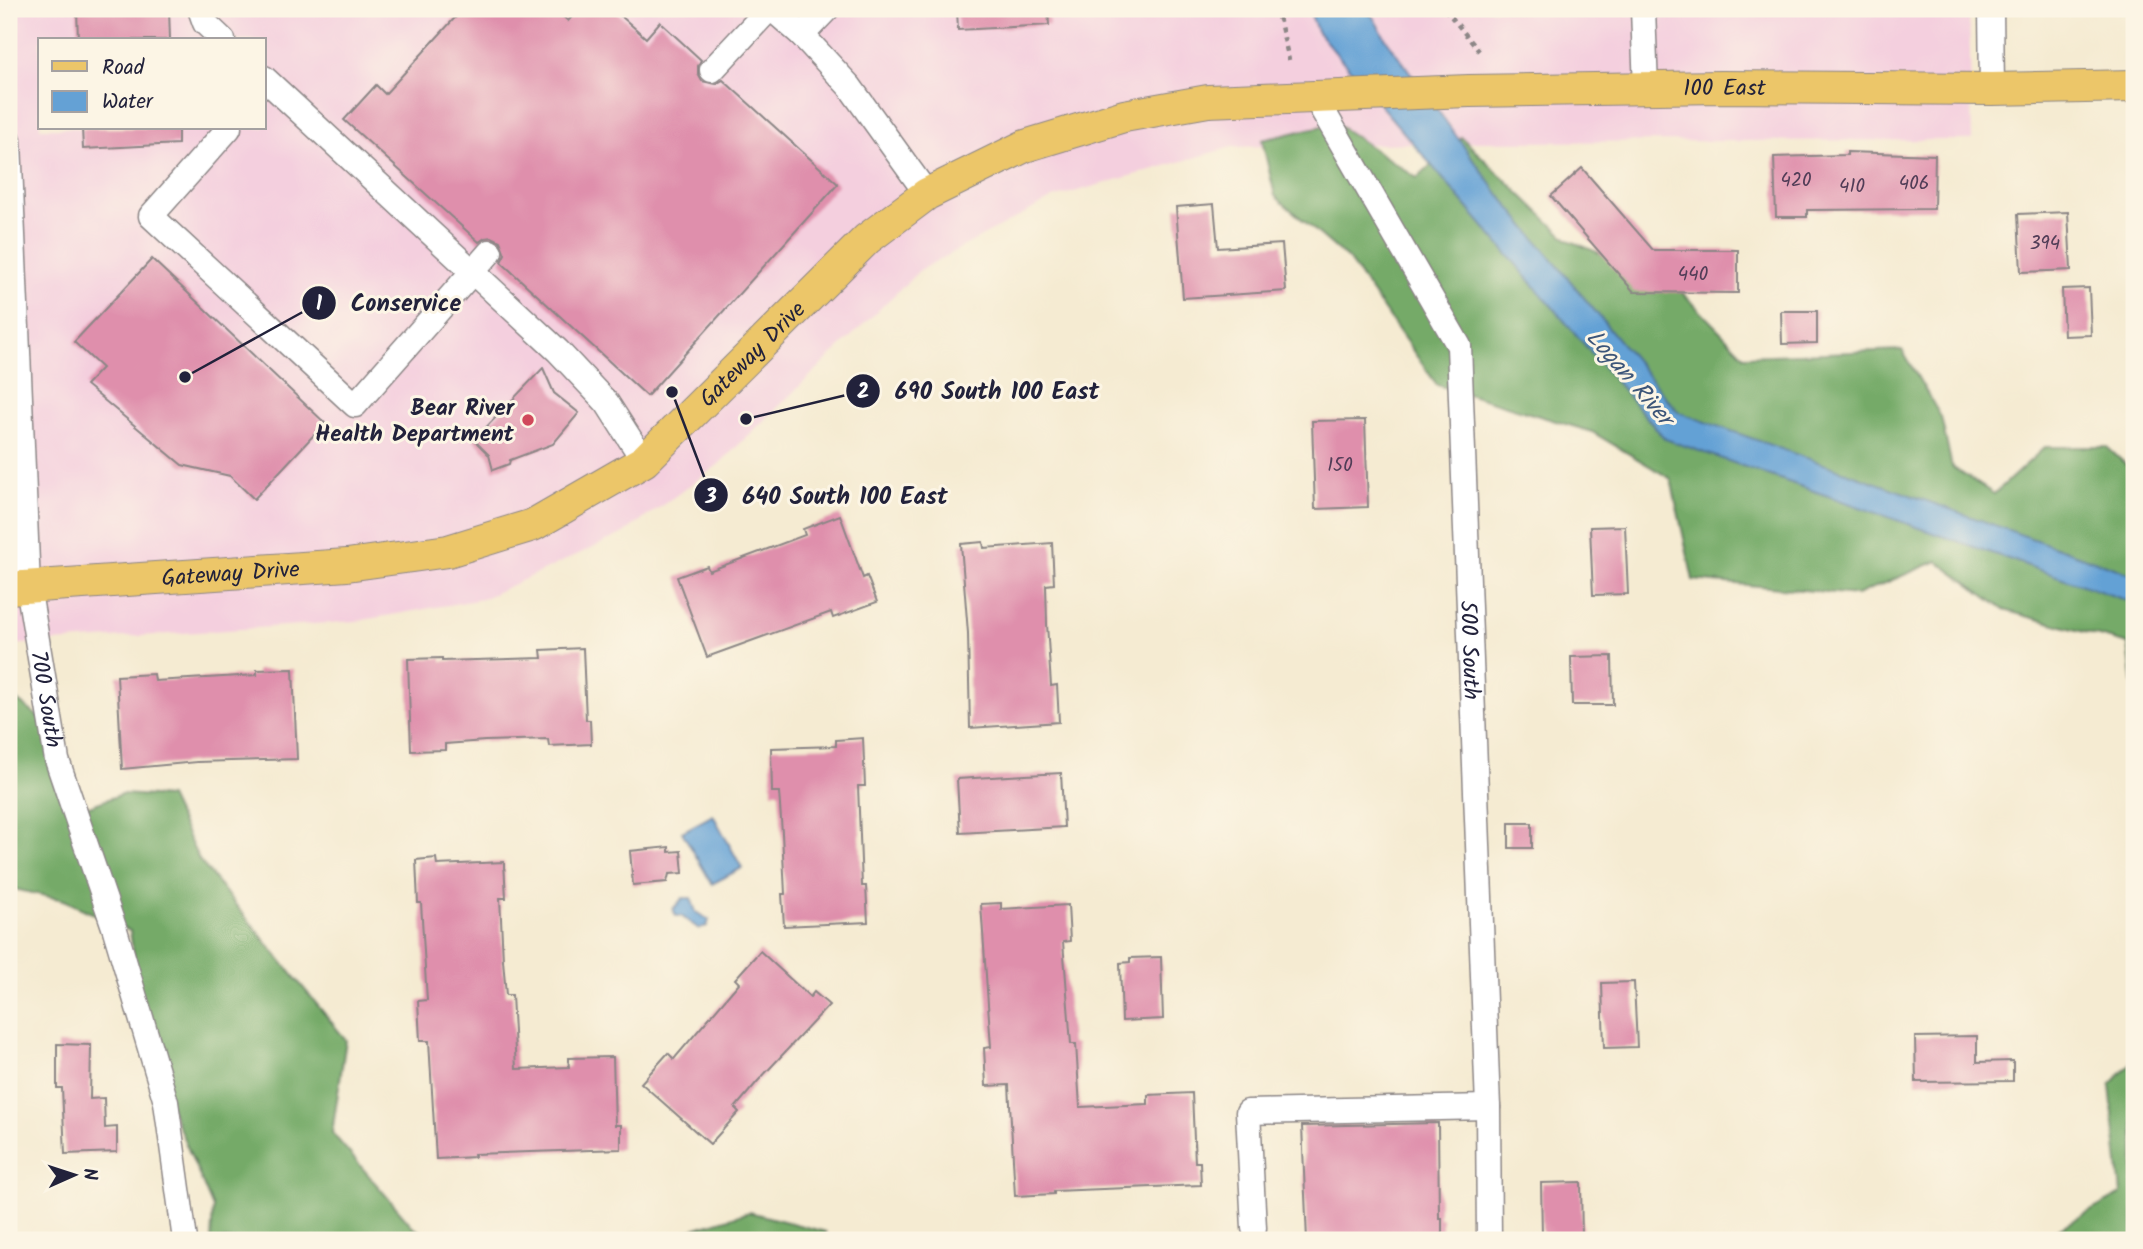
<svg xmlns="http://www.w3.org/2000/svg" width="2143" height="1249" font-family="Kalam,sans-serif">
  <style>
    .built { fill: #f4cfde; fill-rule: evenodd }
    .forest { fill: #74aa67; stroke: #4b6651; stroke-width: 2 }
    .water { fill: #64a1d5; stroke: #436288; stroke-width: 2 }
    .building { fill: #df8fac }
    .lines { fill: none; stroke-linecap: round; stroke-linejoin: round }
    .minor-casing { stroke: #8c8686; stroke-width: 27 }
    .major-casing { stroke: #8c8686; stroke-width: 34 }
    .path { stroke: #8c8686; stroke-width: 4.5; stroke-dasharray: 5 5; stroke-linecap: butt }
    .minor { stroke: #fff; stroke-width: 24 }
    .major { stroke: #ecc669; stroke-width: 32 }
    .poi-dot { fill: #d1495b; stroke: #fcf5e5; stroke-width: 2.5 }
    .labels { text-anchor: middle; stroke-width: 6; stroke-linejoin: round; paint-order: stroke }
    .number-label { font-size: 19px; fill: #513d57 }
    .street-label { font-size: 23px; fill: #22223b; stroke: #fcf5e5 }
    .poi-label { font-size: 23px; font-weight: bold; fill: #22223b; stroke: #fcf5e5; text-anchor: end }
    .water-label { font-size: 24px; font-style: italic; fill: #3c5579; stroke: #fcf5e5 }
    .leader { fill: none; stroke: #22223b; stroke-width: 2.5 }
    .callout-dot { fill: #22223b; stroke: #fcf5e5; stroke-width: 2.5 }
    .mark-label { font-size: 21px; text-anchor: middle; font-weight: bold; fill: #fff }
    .callout-label { font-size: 24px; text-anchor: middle; font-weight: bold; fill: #22223b; stroke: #fcf5e5; stroke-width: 6; stroke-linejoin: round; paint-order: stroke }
  </style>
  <rect width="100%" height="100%" fill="#fcf5e5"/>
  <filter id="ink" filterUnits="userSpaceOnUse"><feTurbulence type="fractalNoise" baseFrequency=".0143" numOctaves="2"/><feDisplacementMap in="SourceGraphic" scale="14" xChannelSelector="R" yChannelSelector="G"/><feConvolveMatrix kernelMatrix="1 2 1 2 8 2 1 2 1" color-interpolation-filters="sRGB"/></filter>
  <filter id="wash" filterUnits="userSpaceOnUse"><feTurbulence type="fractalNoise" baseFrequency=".00686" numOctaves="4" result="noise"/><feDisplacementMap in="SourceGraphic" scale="28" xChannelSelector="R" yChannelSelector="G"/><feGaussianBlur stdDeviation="1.57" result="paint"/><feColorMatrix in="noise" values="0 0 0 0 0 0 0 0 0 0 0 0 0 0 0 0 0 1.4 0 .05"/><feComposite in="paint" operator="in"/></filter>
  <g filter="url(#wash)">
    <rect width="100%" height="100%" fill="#f5ebd2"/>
    <path class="built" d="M9 9H1969L1972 140 1475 142 1232 147 1053 198 920 270 718 465 624 533 482 599 357 621 9 645ZM40 40H264V128H40Z"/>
    <g class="forest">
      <path d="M1335 123 1417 178 1461 137 1568 240 1674 284 1744 356 1902 350 1941 417 1952 467 1994 494 2045 447H2107L2134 472V693L2128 644 2004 610 1937 561 1857 595 1693 580 1671 479 1592 432 1437 385 1348 259 1275 196 1262 140Z"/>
      <path d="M9 694 44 721 81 809 122 794 169 797 199 860 346 1040 332 1133 414 1228 437 1240H211L213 1208 148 1054 130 931 64 900 9 888Z"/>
      <path d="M2134 1060V1240H2038L2121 1194 2110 1085Z"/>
      <path d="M749 1212 826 1232 827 1240H657Z"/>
    </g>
    <g class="water">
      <path d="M1309 9H1365L1373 17 1386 39 1497 192 1678 412 2134 575V603L1665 439 1317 31Z"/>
      <path d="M713 815 742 868 712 884 682 832Z"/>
      <path d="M683 898H691L696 912 709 920 707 926 699 929 681 916H676L673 909Z"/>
    </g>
    <g id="blocks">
      <g class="building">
        <path d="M77 9H169L170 40H78Z"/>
        <path d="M463 9H555L568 21 579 9H613L646 38 660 22 701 60 698 66V74L702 81 716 84 723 80 838 184 647 396 501 262 505 254 500 241 492 237 485 238 479 242 344 120 376 85 385 94Z"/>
        <path d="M957 9H1048L1049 25 958 30Z"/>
        <path d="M82 128H178V144L83 149Z"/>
        <path d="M1847 152 1935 155 1934 209 1807 210V217H1776L1774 157 1847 155Z"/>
        <path d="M1582 168 1653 250H1738V293L1634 292 1551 196Z"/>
        <path d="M1214 204 1218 248 1282 244 1286 291 1183 298 1176 207Z"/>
        <path d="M2068 212 2071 270 2021 272 2018 214Z"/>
        <path d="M152 259 325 423 254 499 230 476 182 465 86 385 102 368 74 342Z"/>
        <path d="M2089 288 2091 335 2064 336 2062 289Z"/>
        <path d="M1781 311H1817V343L1782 344Z"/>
        <path d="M543 368 554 393 579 413 553 444 510 460 509 464 493 470 489 455 474 440Z"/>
        <path d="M1365 420 1368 507 1315 509 1312 421Z"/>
        <path d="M840 515 863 578 867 576 877 602 833 618 831 612 707 657 677 577 707 566 709 571 805 535 803 529Z"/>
        <path d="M1625 526 1628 594 1593 595 1590 527Z"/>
        <path d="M983 542 984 548 1052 543 1054 584 1046 585 1047 624 1051 686 1057 685 1059 722 970 728 968 633 961 544Z"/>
        <path d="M583 648 586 720H590L591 744 549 746 548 739 485 741 445 744V750L411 751 408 659 442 658V661L542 658 541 650Z"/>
        <path d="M1612 656 1613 705H1572L1571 657Z"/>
        <path d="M293 669 297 759 197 762 122 769 117 676 154 674 155 681 257 675V670Z"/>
        <path d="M863 738 865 786H858L862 886H866L868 922 784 926 782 894H785L782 833 779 792H772L771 748 836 746V740Z"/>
        <path d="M1061 773 1064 827 960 833 957 779Z"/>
        <rect x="1509" y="823" width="23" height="25"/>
        <path d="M669 847V852L681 851 683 873 669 874 667 882 633 885 630 851Z"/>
        <path d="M436 858 437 865 504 862 506 898H500L503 960 506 995H512L516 1069 569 1067 568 1058 613 1057 615 1125H621V1149L474 1154 475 1157 436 1159 429 1041H420L418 1001 427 1000 421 903H418L416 860Z"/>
        <path d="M1001 903V909L1068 905 1070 941 1063 942 1071 1044H1076L1080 1107 1148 1104V1095L1192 1093 1195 1162H1200L1201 1185 1054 1191V1194L1015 1196 1009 1085 986 1086 984 1048 991 1047 981 904Z"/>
        <path d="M760 951 810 997 814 992 829 1005 757 1082 735 1108 739 1112 710 1144 641 1083 668 1053 674 1059 739 983 735 979Z"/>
        <path d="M1161 957 1163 1019 1122 1021 1120 963 1130 962V958Z"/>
        <path d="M1634 982 1637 1047 1604 1048 1602 983Z"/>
        <path d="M1977 1036V1062L2013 1061V1081L1916 1082 1915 1037Z"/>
        <path d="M57 1044 91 1045 90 1099 104 1098 105 1128 117 1127V1152L65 1154 62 1088H57Z"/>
        <path d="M1438 1123 1439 1218H1442V1240H1307L1302 1126Z"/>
        <path d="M1581 1182 1582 1240H1556V1234L1542 1235 1541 1183Z"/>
      </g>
    </g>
  </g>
  <g filter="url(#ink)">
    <use href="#blocks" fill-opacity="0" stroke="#8c8686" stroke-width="2"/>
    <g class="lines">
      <g class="minor-casing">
        <g id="minor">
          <path d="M200 9 205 23 223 40"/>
          <path d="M772 9 802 35 850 87 927 194"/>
          <path d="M1643 9 1646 89"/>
          <path d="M1991 9 1992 89"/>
          <path d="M802 35 827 9"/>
          <path d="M712 70 769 9"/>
          <path d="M264 78 558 351 607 403 644 461"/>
          <path id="s1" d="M1315 97 1459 346 1488 1107 1489 1240"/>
          <path d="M229 128 151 216 355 405 490 252"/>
          <path id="s2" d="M9 141 28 586 57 760 115 930 166 1102 185 1240"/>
          <path d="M1254 1228 1248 1112 1488 1107"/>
        </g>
      </g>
      <g class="major-casing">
        <g id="major">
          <path id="s3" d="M9 588 347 565 448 551 533 525 644 461 867 239 927 194 1025 146 1124 116 1208 101 1469 91 1721 87 1992 89 2134 86"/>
        </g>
      </g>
      <g class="path">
        <path d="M1274 9 1280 22 1289 60"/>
        <path d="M1445 9 1479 51"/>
      </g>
      <use href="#minor" class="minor"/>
      <use href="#major" class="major"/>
    </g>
  </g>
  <circle class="poi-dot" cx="528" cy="420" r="7"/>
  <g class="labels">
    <g class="number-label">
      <text x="1796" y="186">420</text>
      <text x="1914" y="189">406</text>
      <text x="1852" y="192">410</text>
      <text x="2045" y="249">394</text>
      <text x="1693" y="280">440</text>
      <text x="1340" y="471">150</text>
    </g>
    <g class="street-label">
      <text dy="8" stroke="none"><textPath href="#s3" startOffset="1862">100 East</textPath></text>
      <text dy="8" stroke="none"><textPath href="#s3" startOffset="810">Gateway Drive</textPath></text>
      <text dy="8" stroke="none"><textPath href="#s3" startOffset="222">Gateway Drive</textPath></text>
      <text dy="8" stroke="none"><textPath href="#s1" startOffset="592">500 South</textPath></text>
      <text dy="8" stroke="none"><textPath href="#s2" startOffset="560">700 South</textPath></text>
    </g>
    <g class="poi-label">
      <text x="514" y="415">Bear River<tspan x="514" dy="26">Health Department</tspan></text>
    </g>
    <g class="water-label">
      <text transform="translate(1630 377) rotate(49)" y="8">Logan River</text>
    </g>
  </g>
  <path class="leader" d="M185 377L319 303M746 419L863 391M672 392L711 495"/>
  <g class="callout-dot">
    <circle cx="185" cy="377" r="7"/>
    <circle cx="746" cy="419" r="7"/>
    <circle cx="672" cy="392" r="7"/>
    <circle cx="319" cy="303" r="18"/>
    <circle cx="863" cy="391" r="18"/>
    <circle cx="711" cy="495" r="18"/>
  </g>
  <g class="mark-label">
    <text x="319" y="310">1</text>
    <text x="863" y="398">2</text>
    <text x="711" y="503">3</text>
  </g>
  <g class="callout-label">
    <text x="406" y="311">Conservice</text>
    <text x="997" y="399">690 South 100 East</text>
    <text x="845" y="504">640 South 100 East</text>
  </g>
  <rect width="2143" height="1249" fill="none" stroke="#fcf5e5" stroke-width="35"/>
  <rect x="38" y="38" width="228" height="91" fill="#fcf5e5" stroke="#a5a1a1" stroke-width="2"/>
  <rect x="52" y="61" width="35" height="10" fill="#ecc669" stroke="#a5a1a1" stroke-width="2"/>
  <text x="102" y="74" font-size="21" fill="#22223b">Road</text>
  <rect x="52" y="91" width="35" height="21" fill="#64a1d5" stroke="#a5a1a1" stroke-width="2"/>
  <text x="102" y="108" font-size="21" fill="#22223b">Water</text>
  <g transform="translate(74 1175) rotate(87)" stroke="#fcf5e5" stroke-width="5" paint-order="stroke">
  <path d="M0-5L12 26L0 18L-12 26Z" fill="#22223b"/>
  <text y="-10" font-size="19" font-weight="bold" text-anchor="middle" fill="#22223b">N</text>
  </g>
</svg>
